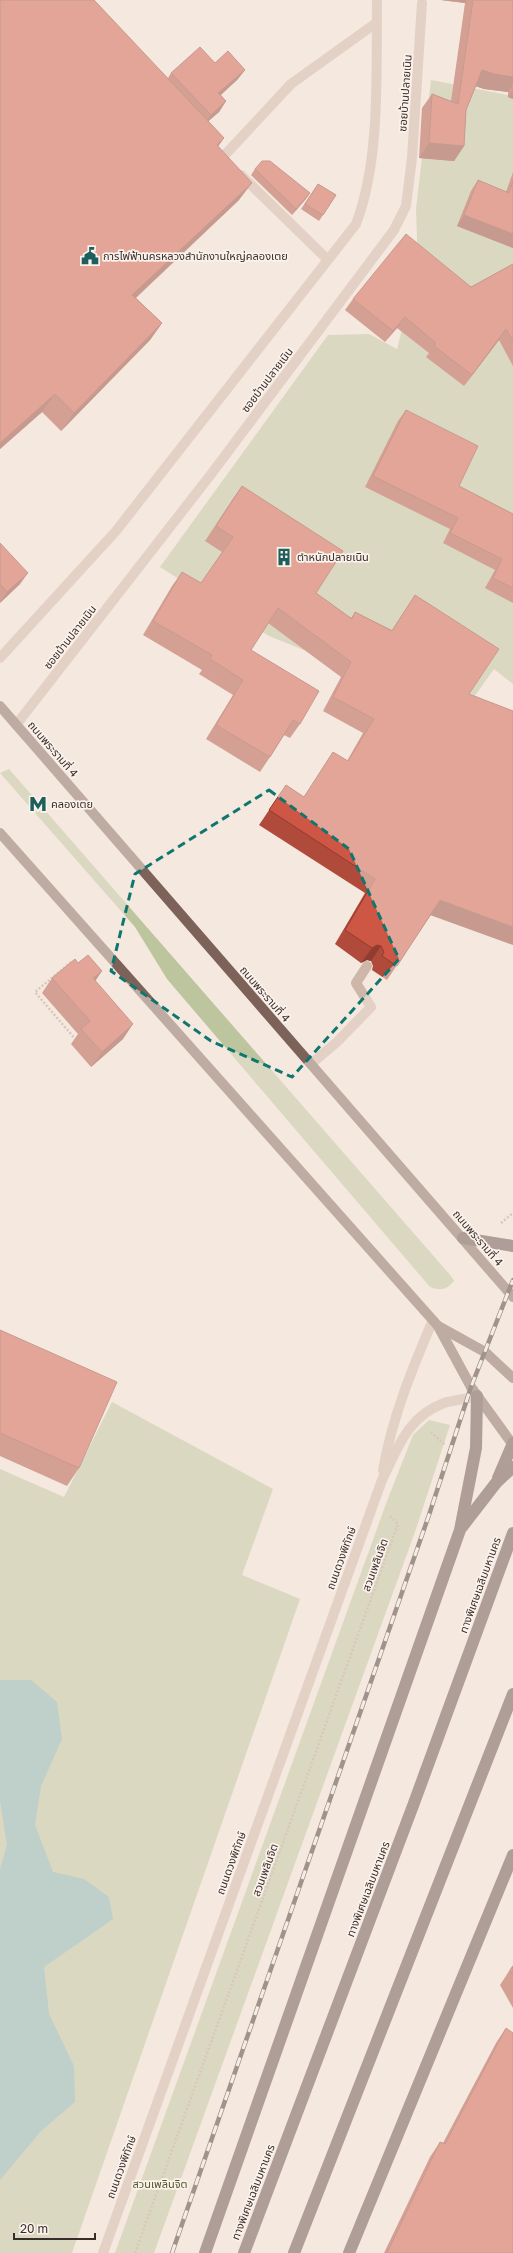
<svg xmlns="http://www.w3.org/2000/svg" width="513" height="2253" font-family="'Golos Text','Noto Sans Thai',sans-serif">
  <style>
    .green { fill: #bcc59d }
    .water { fill: #7cb3af }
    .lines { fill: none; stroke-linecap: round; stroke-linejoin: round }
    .path { stroke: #baa093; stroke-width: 2.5; stroke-dasharray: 2 2; stroke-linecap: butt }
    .minor { stroke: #ceb6a9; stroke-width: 10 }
    .major { stroke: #7d625a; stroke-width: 10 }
    .highway { stroke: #5c4640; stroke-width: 12 }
    .rail-casing { stroke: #3a2d29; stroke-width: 4.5 }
    .rail { stroke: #fbf2ec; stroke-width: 3; stroke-dasharray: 9; stroke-linecap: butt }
    .wall { fill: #b04a3a }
    .shaded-wall { fill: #903c30 }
    .building { fill: #cd5644; stroke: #903c30 }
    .marked { fill: none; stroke: #0f766e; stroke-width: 3; stroke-dasharray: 8 5; stroke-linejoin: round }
    .labels { text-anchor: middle; stroke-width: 3.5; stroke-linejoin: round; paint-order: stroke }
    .street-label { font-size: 11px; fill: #3a2d29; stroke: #fbf2ec }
    .poi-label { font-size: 11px; fill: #3a2d29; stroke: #fbf2ec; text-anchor: start }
    .park-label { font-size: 11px; fill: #4e5a2b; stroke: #fbf2ec }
  </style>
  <rect width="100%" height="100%" fill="#f4e8df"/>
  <g class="green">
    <path d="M431 80 513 96V684L494 669 462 714 269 636 160 567 328 335 369 334 397 349 418 266 416 209Z"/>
    <path d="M9 769 451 1276 454 1281C446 1290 441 1291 430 1287L167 979 135 927 0 773Z"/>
    <path d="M112 1402 273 1489 242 1575 300 1599 72 2253H0V1469L64 1497Z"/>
    <path d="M429 1420 450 1425 416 1529 154 2253H115L387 1501 413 1435Z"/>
  </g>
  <path class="water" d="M0 1680H31L57 1702 62 1739 41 1786 35 1825 53 1872 84 1879 109 1897 113 1919 44 1967 49 2014 74 2066 75 2102 41 2131 0 2180V1869L7 1845 0 1801Z"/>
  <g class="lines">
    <g class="path">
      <path d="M71 962 35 992 76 1040"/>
      <path d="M501 1223 513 1213"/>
      <path d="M431 1432 445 1445"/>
      <path d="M135 2253 398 1524 389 1515"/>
    </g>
    <g class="minor">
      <path d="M223 157 291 84 376 23"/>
      <path d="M241 175 327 259"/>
      <path d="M0 658 116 531 356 224C381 159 376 70 377 0"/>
      <path d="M16 725 212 473 394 230 406 206 412 158 422 3"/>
      <path d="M311 1064 337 1042 371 1007 356 983 367 966"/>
      <path d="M383 1470C392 1418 412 1369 433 1320"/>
      <path d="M103 2253 382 1480C398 1448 407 1417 444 1403 454 1400 467 1399 477 1396"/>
    </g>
    <g class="major">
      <path d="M0 706 513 1297"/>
      <path d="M0 833 438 1326 471 1387 513 1445"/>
      <path d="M438 1326 485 1352 513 1378"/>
    </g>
    <g class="highway">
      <path d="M463 1238 513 1246"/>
      <path d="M498 1478 513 1443"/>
      <path d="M462 1527 496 1483 513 1467"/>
      <path d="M205 2253 460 1530 476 1448 477 1396"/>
      <path d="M244 2253 414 1803 513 1533"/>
      <path d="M294 2253 513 1694"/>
      <path d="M349 2253 513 1855"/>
    </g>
    <g class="rail-casing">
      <path id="rail" d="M172 2253 429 1515 471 1387 513 1280"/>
    </g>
    <use href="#rail" class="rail"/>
  </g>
  <g class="wall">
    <path d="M0 0 168 78 171 73 215 63 245 70 237 80 221 95 226 101 219 112 208 121 224 138 218 146 239 200 136 298 162 323 150 340 61 431 42 412 0 449Z"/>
    <path d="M441 0H513V99L508 97V92L484 89 476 86 466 110 464 146 454 161 419 158 422 108 432 94 451 101 465 3Z"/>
    <path d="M255 169 310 193 292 215 251 175Z"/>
    <path d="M513 172V248L457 226 471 191 478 180 506 192Z"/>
    <path d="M318 184 336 195 319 221 301 209Z"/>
    <path d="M513 264V366L499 340 464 386 426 357 429 353 397 328 385 342 345 310 353 299 471 287Z"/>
    <path d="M406 410 459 486 513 514V603L485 588 495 570 443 543 450 529 365 487 398 421Z"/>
    <path d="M242 486 316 593 351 618 355 612 392 630 415 595 469 694 431 915 387 980 372 970 373 966 371 961 367 960 361 963 335 944 365 893 259 825 286 785 304 797 333 752 347 761 363 733 323 711 341 677 268 623 251 650 300 724 290 738 284 735 270 757 260 772 206 739 233 695 199 674 202 670 143 635 172 586 182 572 201 583 222 552 205 541 232 500Z"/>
    <path d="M0 543 20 584 0 603Z"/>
    <path d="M78 963 95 981 123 1039 91 1067 71 1044 78 1034 42 993 52 978Z"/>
    <path d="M0 1330 79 1468 67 1486 0 1456Z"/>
    <path d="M513 1965V2008L500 1985Z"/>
    <path d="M506 2028 513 2253H384L430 2157 440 2142 443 2143 496 2043Z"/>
  </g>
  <g class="shaded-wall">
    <path d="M441 0H467L465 3Z"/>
    <path d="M245 70 237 80 211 103 218 93Z"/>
    <path d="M482 70 513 77V85L508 92 484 89 472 85Z"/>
    <path d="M513 89V99L508 97Z"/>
    <path d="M226 101 219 112 203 126 211 115Z"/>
    <path d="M224 138 212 155 217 145Z"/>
    <path d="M429 143 464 146 454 161 419 158Z"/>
    <path d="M252 183 239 200 120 312 132 295Z"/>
    <path d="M310 193 306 199 292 215 296 209Z"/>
    <path d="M464 215 513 234V248L457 226Z"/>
    <path d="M405 317 397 328 385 342 393 331Z"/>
    <path d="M162 323 150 340 61 431 74 413Z"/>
    <path d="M506 329 499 340 464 386 472 375Z"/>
    <path d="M55 394 42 412 0 449V443Z"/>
    <path d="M28 573 20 584 0 603 7 592Z"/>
    <path d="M440 900 513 927V945L430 915Z"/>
    <path d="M377 945 381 946 371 961 367 960 361 963 372 948Z"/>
    <path d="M102 971 92 986 93 978Z"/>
    <path d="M133 1024 123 1039 91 1067 102 1052Z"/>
  </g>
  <g class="building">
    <path d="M0 0H94L224 138 217 145 252 183 132 295 162 323 74 413 55 394 0 443Z"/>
    <path d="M473 0H513V77L494 74 482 70 466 110 464 146 429 143 432 94 458 104Z"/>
    <path d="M200 47 215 63 228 51 245 70 218 93 226 101 211 115 171 73Z"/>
    <path d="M262 161H270L310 193 296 209 255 169Z"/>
    <path d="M478 180 509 193 513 181V234L464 215Z"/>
    <path d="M318 184 336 195 323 215 305 204Z"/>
    <path d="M406 234 471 287 513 264V341L506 329 472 375 434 346 436 343 405 317 393 331 353 299Z"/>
    <path d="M406 410 478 446 459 486 513 514V588L493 578 502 559 450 533 458 518 373 476Z"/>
    <path d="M242 486 343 551 316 593 352 619 355 612 392 631 415 595 499 649 469 694 513 711V927L440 900 397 966 382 956 384 952 381 946 377 945 372 948 345 930 375 879 269 810 286 785 304 797 333 752 348 761 374 719 333 697 351 662 278 608 251 650 319 691 300 724 293 720 270 757 216 725 243 680 210 659 212 655 153 621 182 572 201 583 233 537 216 526Z"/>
    <path d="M0 543 28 573 7 592 0 584Z"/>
    <path d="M88 955 102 971 93 978 133 1024 102 1052 81 1029 90 1021 52 978 75 959 78 963Z"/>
    <path d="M0 1330 117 1382 79 1468 0 1433Z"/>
    <path d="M513 1966V1975L510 1970Z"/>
    <path d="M506 2028 513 2033V2253H387L440 2142 445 2144Z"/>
  </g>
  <path d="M0 0H513V2253H0ZM269 790 349 849 399 959 292 1077 211 1041 111 971 135 874Z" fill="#f4e8df" fill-opacity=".55" fill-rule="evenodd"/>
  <path class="marked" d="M269 790 349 849 399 959 292 1077 211 1041 111 971 135 874Z"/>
  <defs>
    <g id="civic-bare" transform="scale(1.38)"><path d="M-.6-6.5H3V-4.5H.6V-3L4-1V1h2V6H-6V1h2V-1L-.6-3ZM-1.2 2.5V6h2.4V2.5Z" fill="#1c5f5c" stroke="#fbf2ec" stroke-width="2.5" paint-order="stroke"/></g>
    <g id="building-bare" transform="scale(1.38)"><path d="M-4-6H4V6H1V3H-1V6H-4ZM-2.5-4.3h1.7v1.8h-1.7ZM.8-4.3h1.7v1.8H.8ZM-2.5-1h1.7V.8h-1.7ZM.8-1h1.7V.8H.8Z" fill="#1c5f5c" stroke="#fbf2ec" stroke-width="2.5" paint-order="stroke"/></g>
    <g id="metro-bare" transform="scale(1.38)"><path d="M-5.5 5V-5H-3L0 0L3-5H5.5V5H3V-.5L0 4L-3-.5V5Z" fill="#1c5f5c" stroke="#fbf2ec" stroke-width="2.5" paint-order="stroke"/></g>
  </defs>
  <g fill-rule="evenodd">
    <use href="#civic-bare" x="90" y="256"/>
    <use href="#building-bare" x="284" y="557"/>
    <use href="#metro-bare" x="38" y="804"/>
  </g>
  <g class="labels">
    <g class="street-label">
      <text transform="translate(405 93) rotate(-86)" y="4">ซอยบ้านปลายเนิน</text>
      <text transform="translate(267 380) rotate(-53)" y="4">ซอยบ้านปลายเนิน</text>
      <text transform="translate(70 637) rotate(-52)" y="4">ซอยบ้านปลายเนิน</text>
      <text transform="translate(53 749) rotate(49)" y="4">ถนนพระรามที่ 4</text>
      <text transform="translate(265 994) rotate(49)" y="4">ถนนพระรามที่ 4</text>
      <text transform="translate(478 1238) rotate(49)" y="4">ถนนพระรามที่ 4</text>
      <text transform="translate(341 1558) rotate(-70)" y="4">ถนนดวงพิทักษ์</text>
      <text transform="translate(375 1565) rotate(-70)" y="4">สวนเพลินจิต</text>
      <text transform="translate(480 1585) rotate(-70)" y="4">ทางพิเศษเฉลิมมหานคร</text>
      <text transform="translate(231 1863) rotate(-70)" y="4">ถนนดวงพิทักษ์</text>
      <text transform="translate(265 1870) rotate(-70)" y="4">สวนเพลินจิต</text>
      <text transform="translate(368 1889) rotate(-69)" y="4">ทางพิเศษเฉลิมมหานคร</text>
      <text transform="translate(121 2167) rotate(-70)" y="4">ถนนดวงพิทักษ์</text>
      <text transform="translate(253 2192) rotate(-69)" y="4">ทางพิเศษเฉลิมมหานคร</text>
    </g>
    <g class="poi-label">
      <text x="103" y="260">การไฟฟ้านครหลวงสำนักงานใหญ่คลองเตย</text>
      <text x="297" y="561">ตำหนักปลายเนิน</text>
      <text x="51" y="808">คลองเตย</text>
    </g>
    <g class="park-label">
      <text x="160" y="2188">สวนเพลินจิต</text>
    </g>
  </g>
  <path d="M14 2233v6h81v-6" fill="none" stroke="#3a2d29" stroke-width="2"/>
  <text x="20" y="2233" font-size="12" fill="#3a2d29" stroke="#fbf2ec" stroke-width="3" paint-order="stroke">20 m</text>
</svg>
